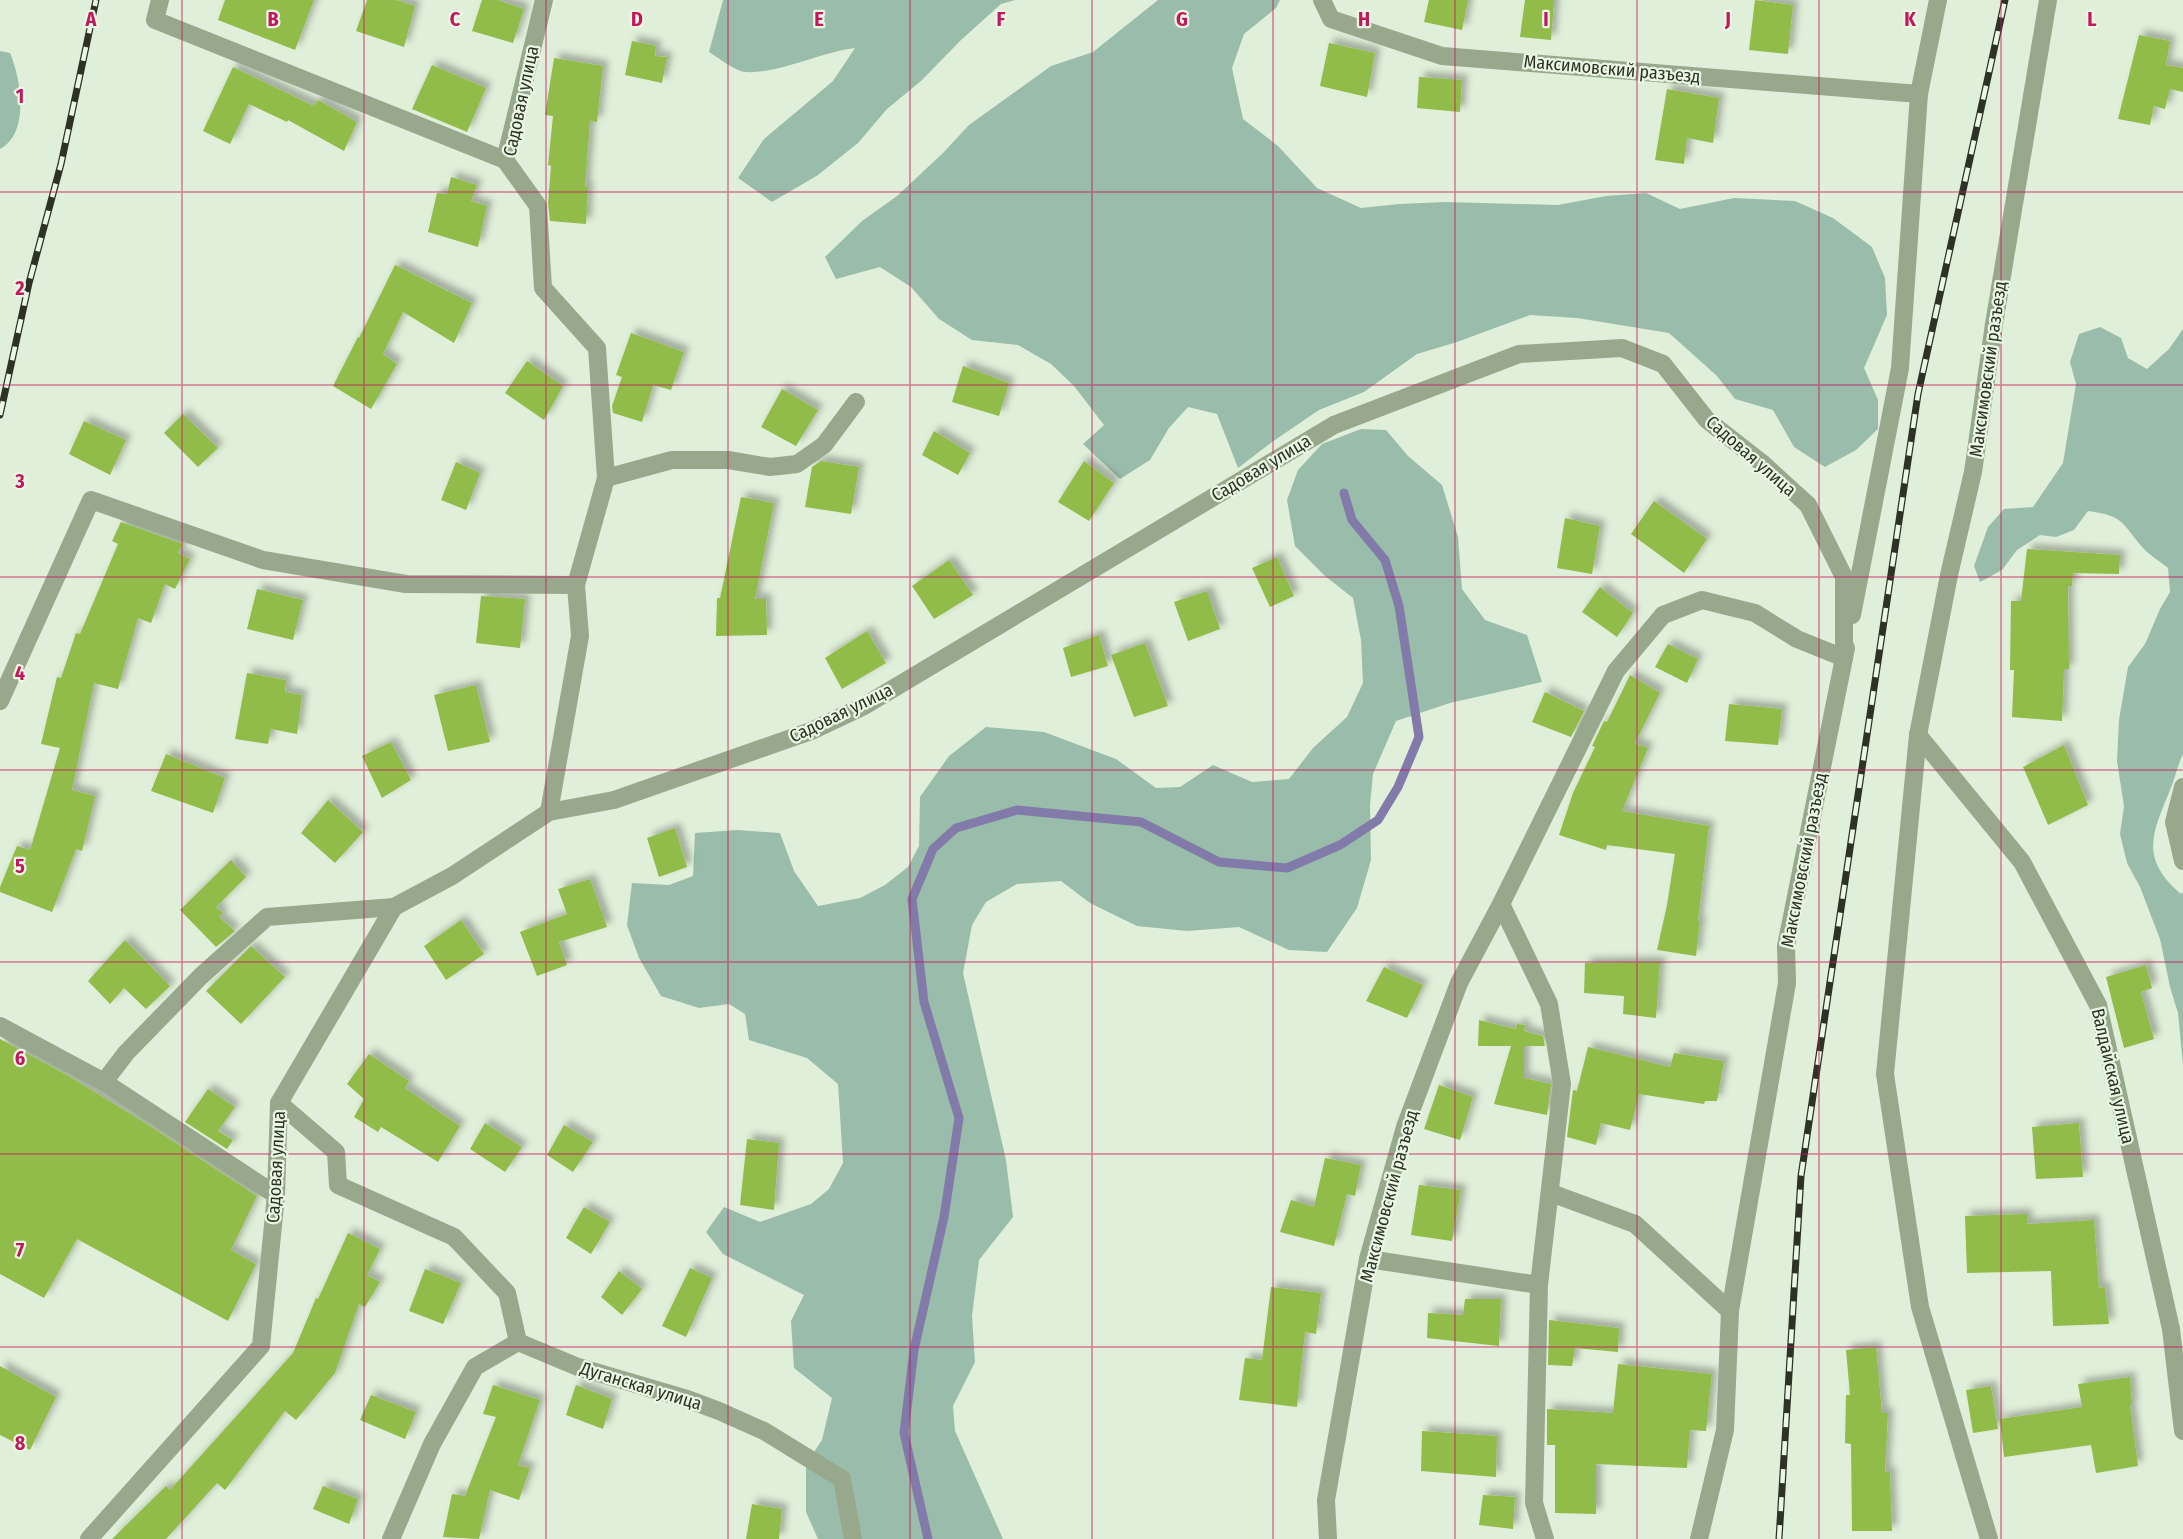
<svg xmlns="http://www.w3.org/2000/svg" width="2183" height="1539" font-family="'Fira Sans Condensed',sans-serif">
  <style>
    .green { fill: #9abcaa }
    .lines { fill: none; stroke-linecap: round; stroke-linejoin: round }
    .stream { stroke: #827aa9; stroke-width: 9 }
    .building { fill: #91bc49; filter: url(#shadow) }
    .minor { stroke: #98a88c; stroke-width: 18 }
    .rail-casing { stroke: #2d3226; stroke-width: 7 }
    .rail { stroke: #eaf7e4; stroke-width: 4.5; stroke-dasharray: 14; stroke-linecap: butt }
    .grid { fill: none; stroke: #c2185b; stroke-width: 1.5; stroke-opacity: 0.55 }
    .labels { text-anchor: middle; stroke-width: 4.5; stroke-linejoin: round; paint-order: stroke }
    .street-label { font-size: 18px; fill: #2d3226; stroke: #eaf7e4 }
    .grid-label { font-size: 20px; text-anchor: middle; font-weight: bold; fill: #c2185b; stroke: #eaf7e4; stroke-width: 4.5; stroke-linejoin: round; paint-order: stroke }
  </style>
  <defs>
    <filter id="shadow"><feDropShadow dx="5.5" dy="-5.5" stdDeviation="3" flood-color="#0004"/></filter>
  </defs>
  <rect width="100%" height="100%" fill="#e0efd9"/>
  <g class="green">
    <path d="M723 0H1015L1001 4 961 40 921 81 887 109 858 143 818 175 772 202 738 178 764 139 833 81 855 48C821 52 779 74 745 72 737 72 717 57 709 52Z"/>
    <path d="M1158 0H1280L1276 8 1244 34 1232 68 1243 119 1278 146 1317 188 1361 208 1399 204 1445 202 1558 205 1606 196 1646 193 1680 209 1734 198 1795 201 1833 218 1872 247 1885 278 1887 315 1864 368 1878 400V429L1856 450 1825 467 1794 447 1773 410 1735 399 1717 376 1669 333 1577 318 1530 315 1457 342 1417 354 1364 392 1319 410 1272 442 1238 468 1217 414 1188 407 1169 428 1150 460 1120 479 1083 444 1104 425 1074 386 1051 364 1018 345 972 340 939 319 911 287 880 267 836 279 825 257 862 221 897 196 943 153 969 125 1051 66 1093 52Z"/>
    <path d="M0 51 10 53C21 79 30 133 0 149Z"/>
    <path d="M2100 327 2121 338 2128 358 2147 369 2169 349 2183 329V754C2178 764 2176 775 2172 785 2154 831 2137 856 2181 894L2183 892V1065L2178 1013 2170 987 2160 939 2140 887 2127 863 2120 834 2124 806 2117 761 2119 720 2128 667 2145 644 2160 609 2170 592 2168 568C2160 561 2149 555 2142 547 2121 522 2124 516 2088 511L2074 530 2056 537 2040 535 2017 550 2002 570 1980 582 1974 566 1988 527 2004 509 2033 507 2063 463 2076 384 2070 362 2079 334Z"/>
    <path d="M1361 429 1386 430 1408 456 1442 485 1458 537 1462 589 1485 620 1527 635 1542 682 1450 703 1396 721 1373 774 1370 805 1371 860 1357 908 1327 952 1289 950 1239 927 1187 931 1137 926 1090 903 1061 881 1017 884 986 902 972 925 963 973 1006 1160 1013 1217 979 1260 972 1316 975 1362 953 1406 955 1431 1003 1539H818L806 1512V1464L822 1440 832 1398 794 1368 791 1321 804 1295 723 1254 706 1232 724 1207 760 1222 811 1204 829 1189 843 1163 838 1084 807 1058 749 1040 745 1014 729 1004 699 1008 661 996 639 958 627 925 632 883 669 885 693 876 695 833 737 830 780 833 794 871 818 906 860 898 885 885 908 867 919 846 920 797 949 756 986 727 1044 732 1116 759 1156 788 1180 787 1213 765 1252 782 1289 779 1313 748 1347 717 1363 683 1361 640 1353 598 1325 576 1295 546 1287 500 1298 470 1322 444Z"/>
  </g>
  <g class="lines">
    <path class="stream" d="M928 1539 904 1433 914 1350 944 1217 959 1118 924 1002 912 899 933 849 956 828 1017 810 1141 822 1219 862 1287 868 1340 845 1378 820 1398 787 1419 737 1399 606 1385 560 1352 520 1344 493"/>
  </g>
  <g class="building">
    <path d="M225 0H314L295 50 218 20Z"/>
    <path d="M367 0H396L415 6 404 47 356 31Z"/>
    <path d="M482 0H497L524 9 513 43 472 31Z"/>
    <path d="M1429 0H1468L1462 30 1424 22Z"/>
    <path d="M1525 0H1554L1551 40 1520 37Z"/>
    <path d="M1755 0 1793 5 1788 54 1749 50Z"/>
    <path d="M2139 35 2170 41 2166 65 2183 68V92L2170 89 2165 109 2154 106 2150 125 2118 119Z"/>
    <path d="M632 41 656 46 655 56 667 57 662 83 625 75Z"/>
    <path d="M1329 43 1375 53 1367 97 1320 86Z"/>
    <path d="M554 58 603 66 597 122 590 121 585 187H588L586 224 550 221 548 203 551 166 548 165 553 116 545 115Z"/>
    <path d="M432 65 486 88 467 132 412 109Z"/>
    <path d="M233 67 314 106 318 100 357 122 344 151 288 120 287 122 249 104 230 144 203 131Z"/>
    <path d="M1419 77 1462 80 1460 112 1417 108Z"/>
    <path d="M1667 89 1719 98 1713 143 1687 138 1684 164 1655 160Z"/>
    <path d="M451 177 477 185 471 201 487 206 478 247 428 232 437 193 447 194Z"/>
    <path d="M395 265 472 303 454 343 403 312 383 354 397 364 371 409 333 386 358 337 359 338Z"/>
    <path d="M631 333 684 352 671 390 653 385 642 422 613 413 612 406 622 377 616 375Z"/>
    <path d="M527 361 563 386 544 420 505 393Z"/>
    <path d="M963 366 1009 383 999 416 952 402Z"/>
    <path d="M782 389 818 410 796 446 761 427Z"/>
    <path d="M183 414 218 448 198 467 164 433Z"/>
    <path d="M84 421 126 440 110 475 69 454Z"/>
    <path d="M934 431 970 453 958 475 922 455Z"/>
    <path d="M821 461 859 467 851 514 805 507 812 467Z"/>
    <path d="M1084 461 1114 483 1089 521 1058 502Z"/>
    <path d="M456 462 480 473 466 510 441 500Z"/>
    <path d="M741 497 774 503 755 599H766L767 635 716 636 717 598H720Z"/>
    <path d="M1654 501 1707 539 1684 573 1631 534Z"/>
    <path d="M1565 518 1600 526 1592 574 1557 568Z"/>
    <path d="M121 522 183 544 178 553 190 559 175 589 165 584 151 623 138 618 118 689 94 683 72 790 95 796 82 851 76 849 52 912 0 892V887L17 846 30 850 60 748 41 744 57 677 61 678 76 633 80 634 118 544 112 541Z"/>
    <path d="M2027 549 2120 555 2119 574 2073 573 2072 586H2068L2069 669H2064L2062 721 2012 717 2014 670H2010L2011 601H2021Z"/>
    <path d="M1277 557 1294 596 1270 607 1252 568Z"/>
    <path d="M949 560 973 595 934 619 912 586Z"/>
    <path d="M1600 587 1633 613 1617 637 1582 612Z"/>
    <path d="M257 589 303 600 293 640 247 629Z"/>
    <path d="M1207 591 1220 629 1188 641 1174 602Z"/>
    <path d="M481 596 525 599 520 648 476 643Z"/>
    <path d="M867 631 886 663 842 689 825 658Z"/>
    <path d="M1099 635 1108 666 1071 677 1063 648Z"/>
    <path d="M1145 643 1168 706 1134 717 1111 655Z"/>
    <path d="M1668 644 1698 659 1687 683 1655 667Z"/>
    <path d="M247 673 286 680 285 692 302 695 297 734 271 729 268 744 235 739Z"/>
    <path d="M1630 675 1660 693 1635 743 1648 748 1622 811 1709 826 1698 921H1700L1696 956 1657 950 1667 905 1675 854 1607 845 1606 850 1559 835 1573 793 1595 747 1592 746 1604 721 1607 722Z"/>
    <path d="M476 685 490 742 448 751 434 695Z"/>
    <path d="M1545 692 1584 711 1571 737 1532 722Z"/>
    <path d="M1729 704 1782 709 1778 745 1725 741Z"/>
    <path d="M391 742 411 780 382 798 362 756Z"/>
    <path d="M2064 745 2088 805 2048 825 2023 767Z"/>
    <path d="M166 754 225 778 213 813 151 791Z"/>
    <path d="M328 800 363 832 335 863 301 833Z"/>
    <path d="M675 828 687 867 659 877 647 838Z"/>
    <path d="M231 860 246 877 216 907 223 913 219 917 235 931 216 947 180 910Z"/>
    <path d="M590 879 607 927 559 942 567 965 537 976 520 932 567 914 558 889Z"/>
    <path d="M461 920 484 954 446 980 424 946Z"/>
    <path d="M125 940 170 986 146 1009 124 988 110 1004 88 981Z"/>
    <path d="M251 946 285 977 241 1024 206 991Z"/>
    <path d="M1660 962 1656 1018 1623 1014 1624 996 1584 993 1585 963Z"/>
    <path d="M2146 965 2152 988 2141 992 2154 1039 2124 1048 2106 977Z"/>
    <path d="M1384 967 1423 985 1407 1018 1366 1001Z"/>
    <path d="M1479 1020 1516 1029 1517 1024 1525 1025 1524 1031 1543 1036 1545 1046H1524V1078L1551 1084 1547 1115 1494 1104 1511 1046H1478Z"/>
    <path d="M0 1039 67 1075 147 1124 257 1196 231 1250 256 1264 228 1321 77 1239 44 1298 0 1274Z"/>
    <path d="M1588 1047 1670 1067 1674 1053 1724 1061 1717 1101H1705L1704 1104 1639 1094 1630 1130 1601 1123 1596 1145 1567 1137 1573 1090 1577 1091Z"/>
    <path d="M369 1054 409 1081 405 1088 460 1126 438 1162 381 1127 378 1132 354 1117 364 1099 347 1084Z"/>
    <path d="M1439 1085 1473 1097 1460 1140 1424 1129Z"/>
    <path d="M208 1089 235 1107 218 1131 233 1140 227 1149 185 1122Z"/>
    <path d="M485 1123 522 1147 505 1172 470 1149Z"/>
    <path d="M2079 1123 2083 1177 2036 1179 2032 1127Z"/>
    <path d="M564 1125 593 1142 573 1172 547 1155Z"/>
    <path d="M747 1139 779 1143 774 1210 740 1205Z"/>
    <path d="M1325 1158 1361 1165 1355 1196 1347 1194 1334 1246 1280 1232 1291 1200 1314 1207Z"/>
    <path d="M1419 1185 1461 1190 1452 1241 1411 1235Z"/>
    <path d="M584 1207 610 1222 591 1254 566 1238Z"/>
    <path d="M2027 1214V1224L2094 1220 2099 1288 2105 1287 2109 1324 2053 1326 2051 1271 1967 1273 1965 1216Z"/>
    <path d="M348 1233 380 1249 367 1275 380 1282 365 1307 359 1304 335 1373 296 1420 285 1411 225 1490 217 1483 166 1539H112L166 1486 170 1490 293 1353 316 1298 318 1299Z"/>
    <path d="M690 1268 712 1278 686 1337 662 1326Z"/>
    <path d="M425 1269 461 1283 443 1324 409 1311Z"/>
    <path d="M619 1271 642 1289 622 1315 601 1297Z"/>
    <path d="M1271 1287 1321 1293 1316 1334 1305 1332 1297 1407 1239 1400 1245 1358 1262 1360Z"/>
    <path d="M1465 1299H1501L1499 1346 1427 1338 1428 1313 1463 1315Z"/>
    <path d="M1549 1320 1619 1328 1618 1352 1575 1348 1572 1366 1548 1365Z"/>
    <path d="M1876 1347 1882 1413H1888L1885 1472H1890L1892 1531H1852L1851 1444 1845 1443 1846 1395H1850L1846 1350Z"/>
    <path d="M1618 1364 1712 1374 1706 1431 1690 1430 1687 1468 1596 1464V1514L1555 1513V1445H1547V1409L1613 1413Z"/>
    <path d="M0 1366 56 1397 30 1450 0 1435Z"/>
    <path d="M2130 1377 2132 1405H2130L2138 1466 2096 1473 2091 1445 2004 1457 2000 1419 2082 1407 2078 1384Z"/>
    <path d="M493 1385 540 1400 518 1465 530 1468 519 1500 490 1490 479 1539 443 1537 452 1494 465 1496 496 1417 483 1414Z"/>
    <path d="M576 1385 612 1399 603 1429 566 1415Z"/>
    <path d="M1991 1386 1998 1429 1973 1433 1966 1390Z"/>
    <path d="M371 1395 416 1412 405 1439 360 1420Z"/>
    <path d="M1422 1431 1497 1436 1496 1477 1421 1471Z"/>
    <path d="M323 1486 358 1499 349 1524 313 1509Z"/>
    <path d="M1483 1495 1515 1497 1513 1529 1479 1525Z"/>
    <path d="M752 1504 782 1509 779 1539H746Z"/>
  </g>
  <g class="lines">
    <g class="minor">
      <path d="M160 0 155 20 505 160"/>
      <path d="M544 0 505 160 538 206 543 288 597 348 606 478 576 585 580 636 549 812"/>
      <path d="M1322 0 1331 19 1442 56 1919 94"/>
      <path d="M606 478 672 460H728L770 467 797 464 824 445 856 402"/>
      <path d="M1852 615 1900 368 1919 94 1938 0"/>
      <path d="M0 701 91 500 263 560 406 584 576 585"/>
      <path d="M1918 735 2022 862 2098 1005 2171 1329 2183 1431"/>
      <path d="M2183 787 2174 822 2183 861"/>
      <path d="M1501 904 1549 1004 1562 1084 1539 1285 1534 1503 1545 1539"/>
      <path d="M0 1026 104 1082 276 1195"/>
      <path d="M104 1082 126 1053 201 976 267 917 394 907"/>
      <path d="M279 1103 336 1152 338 1185 454 1237 507 1293 518 1342 578 1367 687 1399 719 1411 764 1431 842 1479 853 1539"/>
      <path d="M1551 1193 1635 1224 1730 1311"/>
      <path d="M1368 1259 1539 1285"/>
      <path d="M89 1539 261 1346 276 1195 279 1103 394 907 452 876 549 812 614 800 811 731 864 706 1334 425 1519 354 1622 348 1663 364 1707 420 1762 463 1808 505 1844 577V658L1786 946 1787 983 1730 1311 1725 1430 1699 1539"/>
      <path d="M391 1539 432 1444 475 1367 518 1342"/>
      <path d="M1328 1539 1326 1500 1368 1259 1405 1127 1459 983 1501 904 1616 671 1663 615 1702 600 1755 613 1797 639 1844 658 1846 648"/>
      <path d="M1989 1539 1920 1307 1885 1074 1918 735 1949 575 1973 472 1994 324 2048 0"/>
    </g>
    <g class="rail-casing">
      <g id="rail">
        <path d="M0 415 29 283 61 164 96 0"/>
        <path d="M1779 1539 1801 1176 1918 394 2005 0"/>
      </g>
    </g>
    <use href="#rail" class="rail"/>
  </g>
  <path class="grid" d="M182 0V1539M364 0V1539M546 0V1539M728 0V1539M910 0V1539M1092 0V1539M1273 0V1539M1455 0V1539M1637 0V1539M1819 0V1539M2001 0V1539M0 192H2183M0 385H2183M0 577H2183M0 770H2183M0 962H2183M0 1154H2183M0 1347H2183"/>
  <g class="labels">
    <g class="street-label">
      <text transform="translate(1612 69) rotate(5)" y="6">Максимовский разъезд</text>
      <text transform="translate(521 101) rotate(-78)" y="6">Садовая улица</text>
      <text transform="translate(1988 369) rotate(-82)" y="6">Максимовский разъезд</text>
      <text transform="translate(1751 456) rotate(41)" y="6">Садовая улица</text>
      <text transform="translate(1261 468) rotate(-31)" y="6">Садовая улица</text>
      <text transform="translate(841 713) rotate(-26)" y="6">Садовая улица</text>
      <text transform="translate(1804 860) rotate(-79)" y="6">Максимовский разъезд</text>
      <text transform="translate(2113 1076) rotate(77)" y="6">Валдайская улица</text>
      <text transform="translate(276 1167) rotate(-87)" y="6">Садовая улица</text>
      <text transform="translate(1389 1196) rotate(-75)" y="6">Максимовский разъезд</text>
      <text transform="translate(641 1386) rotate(17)" y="6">Дуганская улица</text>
    </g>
  </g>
  <g class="grid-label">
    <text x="91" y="26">A</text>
    <text x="273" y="26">B</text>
    <text x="455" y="26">C</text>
    <text x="637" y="26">D</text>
    <text x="819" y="26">E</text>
    <text x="1001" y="26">F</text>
    <text x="1182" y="26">G</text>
    <text x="1364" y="26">H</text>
    <text x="1546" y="26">I</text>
    <text x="1728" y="26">J</text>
    <text x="1910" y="26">K</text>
    <text x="2092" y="26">L</text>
    <text x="20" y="103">1</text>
    <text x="20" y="295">2</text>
    <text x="20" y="488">3</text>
    <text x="20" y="680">4</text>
    <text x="20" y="873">5</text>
    <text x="20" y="1065">6</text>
    <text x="20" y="1257">7</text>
    <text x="20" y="1450">8</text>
  </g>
</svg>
